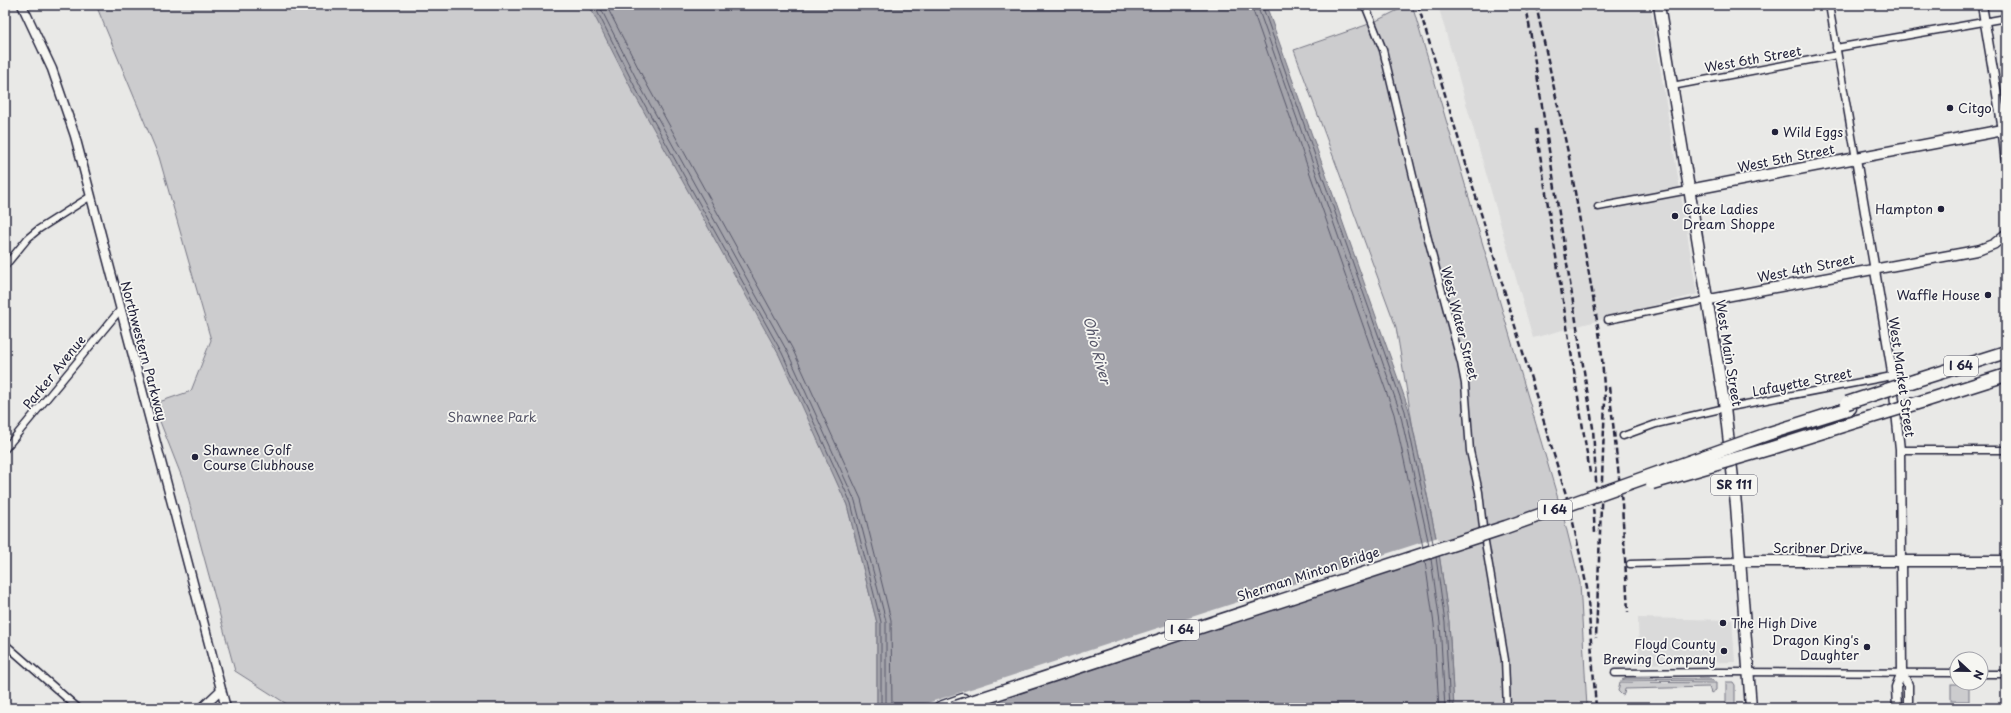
<svg xmlns="http://www.w3.org/2000/svg" width="2011" height="713" font-family="'Playpen Sans',sans-serif">
  <style>
    .built { fill: #dadada }
    .green { fill: #ccccce; stroke: #777784 }
    .water { fill: #a5a5ac; stroke: #71717f }
    .pier { fill: #e9e9e7 }
    .lines { fill: none; stroke-linecap: round; stroke-linejoin: round }
    .shore { stroke: #565668; stroke-width: 1 }
    .minor-casing { stroke: #22223b; stroke-width: 9 }
    .tertiary-casing { stroke: #22223b; stroke-width: 11 }
    .secondary-casing { stroke: #22223b; stroke-width: 12 }
    .primary-casing { stroke: #22223b; stroke-width: 13 }
    .motorway-casing { stroke: #22223b; stroke-width: 15 }
    .minor { stroke: #f6f6f2; stroke-width: 6 }
    .tertiary { stroke: #f6f6f2; stroke-width: 8 }
    .secondary { stroke: #f6f6f2; stroke-width: 9 }
    .primary { stroke: #f6f6f2; stroke-width: 10 }
    .motorway { stroke: #f6f6f2; stroke-width: 12 }
    .rail { stroke: #22223b; stroke-width: 2.5; stroke-dasharray: 6 3; stroke-linecap: butt }
    .motorway-bridge-casing { stroke: #22223b; stroke-width: 15; stroke-linecap: butt }
    .motorway-bridge { stroke: #f6f6f2; stroke-width: 12 }
    .poi-dot { fill: #22223b; stroke: #f6f6f2; stroke-width: 1.5 }
    .labels { text-anchor: middle; stroke-width: 3.5; stroke-linejoin: round; paint-order: stroke }
    .shield { fill: #f6f6f2; stroke: #626272; stroke-width: 1 }
    .shield-label { font-size: 12px; font-weight: bold; fill: #22223b }
    .street-label { font-size: 13px; fill: #22223b; stroke: #f6f6f2 }
    .poi-label { font-size: 13px; fill: #22223b; stroke: #f6f6f2; text-anchor: start }
    .park-label { font-size: 13px; fill: #555567; stroke: #f6f6f2 }
    .water-label { font-size: 14px; font-style: italic; fill: #565668; stroke: #f6f6f2 }
  </style>
  <rect width="100%" height="100%" fill="#e9e9e7"/>
  <filter id="ink" filterUnits="userSpaceOnUse"><feTurbulence type="fractalNoise" baseFrequency=".025" numOctaves="2"/><feDisplacementMap in="SourceGraphic" scale="8" xChannelSelector="R" yChannelSelector="G"/><feConvolveMatrix kernelMatrix="1 2 1 2 8 2 1 2 1" color-interpolation-filters="sRGB"/></filter>
  <g filter="url(#ink)">
    <g class="built">
      <path d="M1438 5H1650L1697 294 1533 338Z"/>
      <path d="M1638 618 1732 620 1735 662 1639 664Z"/>
    </g>
    <g class="green">
      <path d="M96 5H609L710 187 847 505 877 623V708H293L235 671 183 480 159 419 156 403 191 391 211 340 159 157Z"/>
      <path d="M1408 5H1412L1564 519 1580 583 1587 708H1454L1449 622 1438 547 1413 428 1396 327 1294 50 1372 23Z"/>
      <path d="M1626 678 1710 679 1714 681 1622 680Z"/>
      <path d="M1620 682 1716 683V690L1711 693 1709 687 1625 689 1624 694 1622 695 1618 691Z"/>
      <path d="M1726 682H1733L1735 685V707L1726 708Z"/>
      <rect x="1951" y="684" width="18" height="17"/>
    </g>
    <path class="water" d="M589 5H1266L1409 410 1438 547 1449 622 1454 708H877V623L847 505 779 355 632 90Z"/>
    <path class="pier" d="M1438 537 1440 547 964 708H912Z"/>
    <g class="lines">
      <g class="shore">
        <path d="M594 5 636 89 782 353 851 503 881 622V708"/>
        <path d="M599 5 640 86 787 351 855 501 886 621V708"/>
        <path d="M606 5 646 83 792 348 861 499 891 620 892 708"/>
        <path d="M1251 5 1394 414 1423 547"/>
        <path d="M1257 5 1400 412 1429 545"/>
        <path d="M1262 5 1405 411 1433 543"/>
        <path d="M1436 557 1445 623 1450 708"/>
        <path d="M1431 559 1440 623 1445 708"/>
        <path d="M1425 561 1434 624 1439 708"/>
      </g>
      <g class="minor-casing">
        <g id="minor">
          <path d="M1365 5 1383 50 1427 235 1461 363 1465 384 1470 451 1479 492 1484 536 1505 660 1507 708"/>
          <path d="M1829 5 1856 159"/>
          <path d="M1836 48 2006 18"/>
          <path d="M1672 86 1837 55"/>
          <path d="M1598 207 1689 190"/>
          <path d="M5 266 28 238 39 229 91 196"/>
          <path d="M1608 320 1707 300"/>
          <path d="M1623 436 1656 424 1725 408 1892 376"/>
          <path d="M5 449 120 310"/>
          <path d="M1900 450H2006"/>
          <path d="M1630 564 1740 561"/>
          <path d="M5 644 78 708"/>
          <path d="M1615 673 1721 672 1957 673"/>
          <path d="M1981 674H2006"/>
        </g>
      </g>
      <g class="tertiary-casing">
        <g id="tertiary">
          <path d="M22 5 52 69 75 136 226 708"/>
          <path d="M1982 5 2003 130"/>
          <path d="M1856 159 1891 365 1900 450 1902 672 1896 687 1897 708"/>
          <path d="M1902 672 1908 685V708"/>
          <path d="M202 708 221 690"/>
        </g>
      </g>
      <g class="secondary-casing">
        <g id="secondary">
          <path d="M2003 130 2006 159"/>
          <path d="M1707 300 1979 250 1994 244 2006 234"/>
        </g>
      </g>
      <g class="primary-casing">
        <g id="primary">
          <path d="M1659 5 1725 408 1736 505 1751 708"/>
          <path d="M1689 190 2003 130"/>
          <path d="M1740 561H2006"/>
        </g>
      </g>
      <g class="motorway-casing">
        <g id="motorway">
          <path d="M2003 130H2006"/>
          <path d="M1917 380 2006 352"/>
          <path d="M1924 401 2006 375"/>
          <path d="M1770 433 1850 408"/>
          <path d="M1772 448 1858 421"/>
          <path d="M940 708 963 700"/>
        </g>
      </g>
      <use href="#minor" class="minor"/>
      <use href="#tertiary" class="tertiary"/>
      <use href="#secondary" class="secondary"/>
      <use href="#primary" class="primary"/>
      <use href="#motorway" class="motorway"/>
      <g class="rail">
        <path d="M1418 5 1570 508 1587 588 1596 708"/>
        <path d="M1526 5 1593 428 1597 498"/>
        <path d="M1536 5 1569 157 1601 344 1605 401 1596 638"/>
        <path d="M1536 129 1590 473"/>
        <path d="M1609 387 1622 504 1628 612"/>
        <path d="M1592 491 1595 533"/>
      </g>
      <g class="motorway-bridge-casing">
        <g id="motorway-bridge">
          <path d="M1847 403 1917 380"/>
          <path d="M1858 421 1924 401"/>
          <path d="M1652 483 1772 448"/>
          <path d="M953 708 1506 527 1770 433"/>
        </g>
      </g>
      <use href="#motorway-bridge" class="motorway-bridge"/>
    </g>
  </g>
  <g class="poi-dot">
    <circle cx="1950" cy="108" r="4"/>
    <circle cx="1775" cy="132" r="4"/>
    <circle cx="1941" cy="209" r="4"/>
    <circle cx="1675" cy="216" r="4"/>
    <circle cx="1988" cy="295" r="4"/>
    <circle cx="195" cy="457" r="4"/>
    <circle cx="1723" cy="623" r="4"/>
    <circle cx="1867" cy="647" r="4"/>
    <circle cx="1724" cy="651" r="4"/>
  </g>
  <g class="labels">
    <g class="shield">
      <rect x="1944" y="356" width="34" height="20" rx="3"/>
      <rect x="1711" y="475" width="46" height="20" rx="3"/>
      <rect x="1538" y="500" width="34" height="20" rx="3"/>
      <rect x="1165" y="620" width="34" height="20" rx="3"/>
    </g>
    <g class="shield-label">
      <text x="1961" y="370">I 64</text>
      <text x="1734" y="489">SR 111</text>
      <text x="1555" y="514">I 64</text>
      <text x="1182" y="634">I 64</text>
    </g>
    <g class="street-label">
      <text transform="translate(1753 59) rotate(-10)" y="5">West 6th Street</text>
      <text transform="translate(1786 158) rotate(-11)" y="5">West 5th Street</text>
      <text transform="translate(1806 268) rotate(-11)" y="5">West 4th Street</text>
      <text transform="translate(1460 323) rotate(76)" y="5">West Water Street</text>
      <text transform="translate(144 351) rotate(75)" y="5">Northwestern Parkway</text>
      <text transform="translate(1729 353) rotate(81)" y="5">West Main Street</text>
      <text transform="translate(54 372) rotate(-51)" y="5">Parker Avenue</text>
      <text transform="translate(1902 377) rotate(82)" y="5">West Market Street</text>
      <text transform="translate(1802 382) rotate(-11)" y="5">Lafayette Street</text>
      <text x="1818" y="553">Scribner Drive</text>
      <text transform="translate(1308 574) rotate(-18)" y="5">Sherman Minton Bridge</text>
    </g>
    <g class="poi-label">
      <text x="1958" y="113">Citgo</text>
      <text x="1783" y="137">Wild Eggs</text>
      <text x="1683" y="214">Cake Ladies<tspan x="1683" dy="15">Dream Shoppe</tspan></text>
      <text x="1933" y="214" text-anchor="end">Hampton</text>
      <text x="1980" y="300" text-anchor="end">Waffle House</text>
      <text x="203" y="455">Shawnee Golf<tspan x="203" dy="15">Course Clubhouse</tspan></text>
      <text x="1731" y="628">The High Dive</text>
      <text x="1859" y="645" text-anchor="end">Dragon King's<tspan x="1859" dy="15">Daughter</tspan></text>
      <text x="1716" y="649" text-anchor="end">Floyd County<tspan x="1716" dy="15">Brewing Company</tspan></text>
    </g>
    <g class="park-label">
      <text x="492" y="422">Shawnee Park</text>
    </g>
    <g class="water-label">
      <text transform="translate(1097 350) rotate(75)" y="5">Ohio River</text>
    </g>
  </g>
  <rect width="2011" height="713" fill="none" stroke="#f6f6f2" stroke-width="20"/>
  <rect x="10" y="10" width="1991" height="693" fill="none" stroke="#22223b" stroke-width="1.5" filter="url(#ink)"/>
  <g transform="translate(1969 671) rotate(112)"><circle r="19" fill="#f6f6f2" stroke="#a1a1a9"/>
  <path d="M0-3L7 15L0 10L-7 15Z" fill="#22223b"/>
  <text y="-6" font-size="11" font-weight="bold" text-anchor="middle" fill="#22223b">N</text>
  </g>
</svg>
